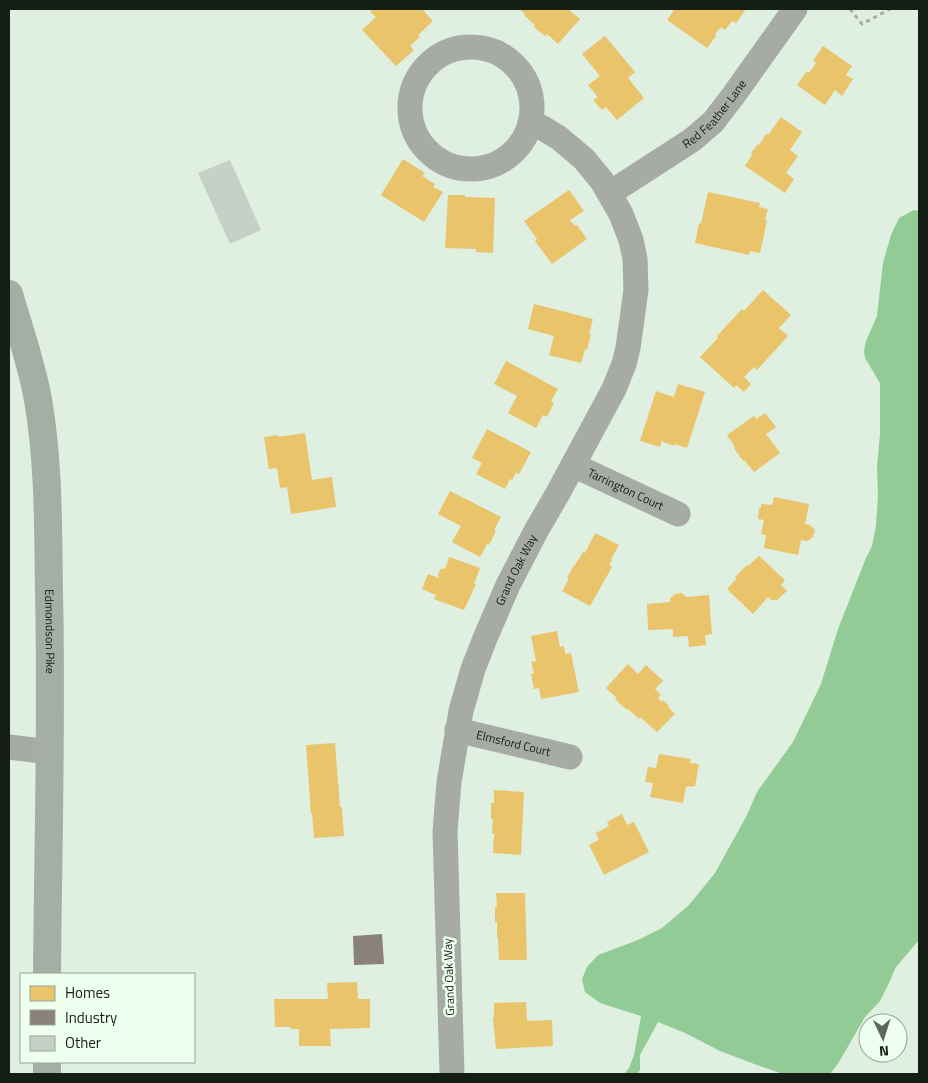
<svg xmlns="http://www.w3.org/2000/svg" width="928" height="1083" font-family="'Titillium Web',sans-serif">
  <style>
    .water { fill: #92cb96 }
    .homes { fill: #e9c46a }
    .industry { fill: #8a817c }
    .building { fill: #c5d1c6 }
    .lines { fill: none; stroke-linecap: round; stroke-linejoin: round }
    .path { stroke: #a5aca5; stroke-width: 3; stroke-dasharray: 4 4; stroke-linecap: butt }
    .minor { stroke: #a6aba6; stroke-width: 25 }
    .major { stroke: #a5aea5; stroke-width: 28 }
    .labels { text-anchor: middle; stroke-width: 5; stroke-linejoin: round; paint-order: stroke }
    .street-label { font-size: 12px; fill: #141e14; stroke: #efe }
  </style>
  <rect width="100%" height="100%" fill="#dfefe0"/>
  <path class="water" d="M914 210 919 211V940L896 967 888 985 880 1001 865 1017 839 1062 830 1074H783L757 1065 720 1051 685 1033 658 1022 640 1055V1070L637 1074H624L629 1068 634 1055 641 1016 600 1003 585 992 582 979 587 967 598 955 638 940 662 928 689 905 715 873 747 815 757 792 793 742 821 684 838 629 866 558 872 546 876 526 878 496 877 467 880 434V383L865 358 864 350 866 341 877 316 883 263 891 235 899 218Z"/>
  <g class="homes">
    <path d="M373 9H422L433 21 418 35 420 37 410 46 414 50 396 66 362 30 376 17 370 12Z"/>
    <path d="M519 9H568L580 19 558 44 547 34 545 36 534 27 535 25 524 15 525 14Z"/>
    <path d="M675 9H746L736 23 732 21 725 30 721 27 715 34 716 36 707 48 667 20Z"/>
    <path d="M605 36 635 72 628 78 644 98 617 120 606 107 602 110 593 100 598 97 588 85 600 76 582 54Z"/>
    <path d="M823 46 852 66 846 75 853 79 842 96 835 90 825 105 797 85 807 71 809 73 816 63 813 61Z"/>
    <path d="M781 117 802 132 790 150 798 156 786 173 794 179 785 193 745 166 752 155 751 153 758 144 759 145 766 134 768 135Z"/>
    <path d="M403 159 425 173 422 176 435 184 433 187 443 192 424 222 381 195Z"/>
    <path d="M569 190 584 211 570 220 575 226 577 225 587 239 552 264 535 241 537 239 524 221Z"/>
    <path d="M708 192 760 203 759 207 768 209 765 220 767 221 760 253 750 251 749 255 695 243 699 223 701 224Z"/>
    <path d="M448 195H465V197L495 198 493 253 476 252V249L445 248Z"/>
    <path d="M763 290 791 315 779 328 788 336 757 370 754 367 744 377 751 384 744 392 736 385 734 388 700 357 718 338 717 336 742 309 744 311Z"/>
    <path d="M534 304 593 319 589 334H591L587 350 585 349 581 363 549 355 554 336 528 329Z"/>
    <path d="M506 361 558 389 551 401 554 403 547 417 543 415 536 428 508 413 517 396 494 384Z"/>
    <path d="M678 384 705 392 687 448 675 444V446L663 442V441L662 440 660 447 640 441 656 391 674 397Z"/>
    <path d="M765 413 776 427 766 434 780 453 754 472 744 460 743 461 734 448 735 447 727 435 754 416 756 419Z"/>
    <path d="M487 429 531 452 519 474 516 473 512 480 510 479 505 489 476 474 482 463 472 458Z"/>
    <path d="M305 433 312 480 332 477 336 507 291 514 287 487 280 488 277 468 269 469 264 437 278 435V437Z"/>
    <path d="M450 491 501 517 494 530 496 531 489 545 487 544 480 557 452 542 461 526 438 514Z"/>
    <path d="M774 497 809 504 805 524 810 525 815 530 813 537 808 541 801 540 798 555 764 548 766 535 761 534 764 520 758 519 759 509 761 507V504L772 505Z"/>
    <path d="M595 533 619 545 611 559 612 560 609 565 612 567 590 606 562 591 569 579 567 578 574 565H575L583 552 585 553Z"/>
    <path d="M759 556 785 580 781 585 787 591 777 600H771L768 597 753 614 727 589 737 578 735 577 747 565 748 566Z"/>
    <path d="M449 557 480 568 474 584H476L464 610 434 599 436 595 422 589 428 574 439 578 438 575 440 570 443 568 445 569Z"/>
    <path d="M682 593 686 597 709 595 712 634 705 635 706 645 689 647 688 636 673 637V629L648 630 647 604 670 602V598H671L675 594Z"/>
    <path d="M557 631 560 647 564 646 565 654 571 653 579 692 541 699 539 688 534 689 531 674 534 673 531 662 536 661 531 636Z"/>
    <path d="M628 664 638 674 646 665 663 681 655 689 661 695 658 698 662 702 663 700 669 706 668 707 675 714 657 732 640 717 639 719 628 709 627 710 615 699 617 698 606 688Z"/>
    <path d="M335 743 340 807H342L344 836 314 838 312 813 311 814 306 745Z"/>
    <path d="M659 754 691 759 690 763 699 764 695 786 686 787 683 803 650 797 653 783 645 782 648 767 656 768Z"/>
    <path d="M494 790 524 792 521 855 493 853 494 834 492 833 493 819H491V803H494Z"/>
    <path d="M622 814 627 825 634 822 649 852 604 875 589 845 599 840 596 833 609 826 607 822Z"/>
    <path d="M496 893H525L527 960H499L498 938H497V922L495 923V907H497Z"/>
    <path d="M357 982 358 999H370V1028L330 1029 331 1046H299V1029H291V1027H275L274 999H328L327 983Z"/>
    <path d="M526 1002 527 1021 552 1020 553 1046 496 1049 493 1018H494V1003Z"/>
  </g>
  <path class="industry" d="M382 934 384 964 354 965 353 936Z"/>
  <path class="building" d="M230 160 261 230 230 244 198 173Z"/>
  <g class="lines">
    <path class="path" d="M850 9 862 24 890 9"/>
    <g class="minor">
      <circle cx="471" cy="108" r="61"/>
      <path id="s1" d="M610 193 692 140 713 122 733 96 795 9"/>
      <path id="s2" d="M573 465 678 514"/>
      <path id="s3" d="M457 730 570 757"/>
      <path d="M9 747 50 752"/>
      <path id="s4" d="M452 1074 445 831 449 782 461 711 473 669 486 636 508 585 536 531 558 493 614 389 624 364 628 348 636 290 635 259 631 240 621 214 602 181 584 159 559 138 541 127 530 123"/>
    </g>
    <g class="major">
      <path id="s5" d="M9 294C19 329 32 364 38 400 49 463 48 528 49 592 52 719 48 847 47 974"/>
      <path d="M47 1074V1062"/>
    </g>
  </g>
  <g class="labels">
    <g class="street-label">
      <text dy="4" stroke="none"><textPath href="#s1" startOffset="132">Red Feather Lane</textPath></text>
      <text dy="4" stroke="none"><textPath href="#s2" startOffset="58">Tarrington Court</textPath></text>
      <text dy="4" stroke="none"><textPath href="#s4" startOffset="516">Grand Oak Way</textPath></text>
      <text dy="4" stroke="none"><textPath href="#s5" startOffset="342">Edmondson Pike</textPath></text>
      <text dy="4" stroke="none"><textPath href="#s3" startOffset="58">Elmsford Court</textPath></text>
      <text transform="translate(449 977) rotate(-92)" y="4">Grand Oak Way</text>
    </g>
  </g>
  <rect width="928" height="1083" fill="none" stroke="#141e14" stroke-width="20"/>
  <rect x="20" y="973" width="175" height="90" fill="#eeffee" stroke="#97a597"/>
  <rect x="30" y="986" width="25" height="15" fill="#e9c46a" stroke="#97a597"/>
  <text x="65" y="998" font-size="15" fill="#141e14">Homes</text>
  <rect x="30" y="1010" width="25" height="15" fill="#8a817c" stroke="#97a597"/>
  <text x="65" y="1023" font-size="15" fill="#141e14">Industry</text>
  <rect x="30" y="1036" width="25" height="15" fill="#c5d1c6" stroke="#97a597"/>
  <text x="65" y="1048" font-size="15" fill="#141e14">Other</text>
  <g transform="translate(883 1038) rotate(176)"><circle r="24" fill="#eeffee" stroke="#97a597"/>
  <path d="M0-4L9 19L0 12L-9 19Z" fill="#5b675b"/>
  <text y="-8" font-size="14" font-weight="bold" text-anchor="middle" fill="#141e14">N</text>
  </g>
</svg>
